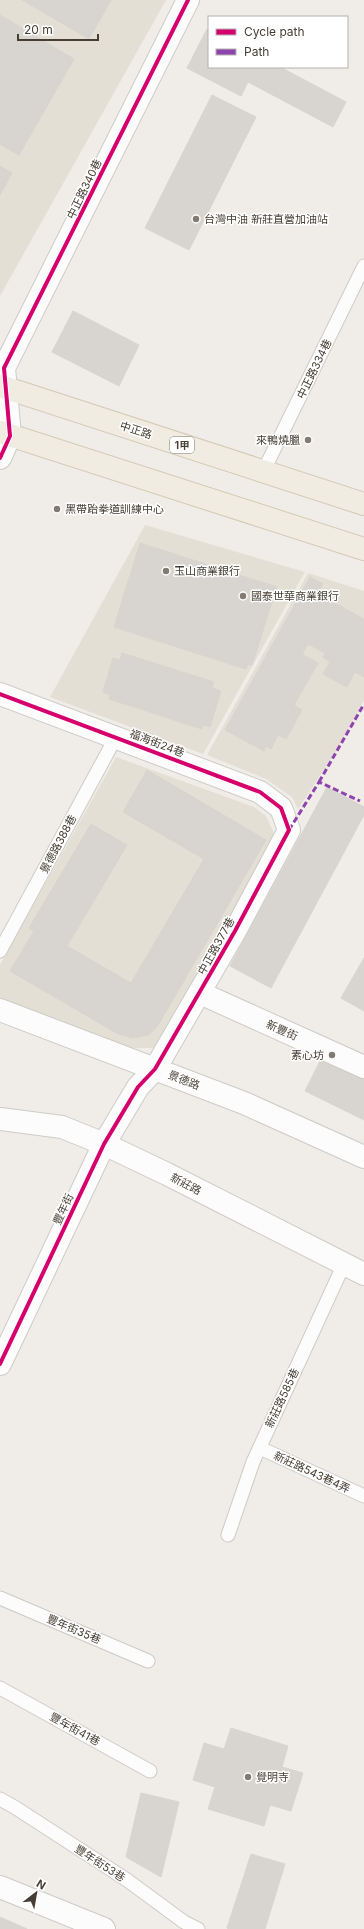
<svg xmlns="http://www.w3.org/2000/svg" width="364" height="1929" font-family="Inter,'Noto Sans TC',sans-serif">
  <style>
    .residential { fill: #e4dfd5 }
    .building { fill: #d8d4cf; stroke: #d8d4ce }
    .lines { fill: none; stroke-linecap: round; stroke-linejoin: round }
    .service-casing { stroke: #cecbc6; stroke-width: 15 }
    .minor-casing { stroke: #cecbc6; stroke-width: 24 }
    .primary-casing { stroke: #d3c9b5; stroke-width: 24 }
    .service { stroke: #fdfcfc; stroke-width: 13 }
    .minor { stroke: #fdfcfc; stroke-width: 22 }
    .primary { stroke: #f1ece2; stroke-width: 22 }
    .quiet { stroke: #8e44ad; stroke-width: 3; stroke-dasharray: 6 3; stroke-linecap: butt }
    .cycleway-casing { stroke: #fff; stroke-width: 6 }
    .cycleway { stroke: #d6006c; stroke-width: 4 }
    .poi-dot { fill: #827b74; stroke: #fff; stroke-width: 1.5 }
    .labels { text-anchor: middle; stroke-width: 3; stroke-linejoin: round; paint-order: stroke }
    .shield { fill: #fff; stroke: #7e7872; stroke-width: 1 }
    .shield-label { font-size: 10px; font-weight: bold; fill: #463e35 }
    .street-label { font-size: 11px; fill: #463e35; stroke: #fff }
    .poi-label { font-size: 11px; fill: #463e35; stroke: #fff; text-anchor: start }
  </style>
  <rect width="100%" height="100%" fill="#f0ede8"/>
  <g class="residential">
    <path d="M0 0H166L0 296Z"/>
    <path d="M145 525 305 572 203 754 50 697Z"/>
    <path d="M308 573 364 591V700L333 756 298 809 292 797 266 779 207 755Z"/>
    <path d="M116 757 254 807 266 816 273 831V845L154 1048H122L0 1002V965Z"/>
  </g>
  <g class="building">
    <path d="M22 0H111L89 39Z"/>
    <path d="M0 15 74 59 19 155 0 144Z"/>
    <path d="M207 29 209 30V67H280L346 102 333 127 248 82 241 96 187 68Z"/>
    <path d="M212 95 256 117 189 250 145 228Z"/>
    <path d="M0 166 12 173 0 195Z"/>
    <path d="M73 311 139 345 119 386 52 352Z"/>
    <path d="M140 543 277 587 252 665 248 664 246 669 114 627Z"/>
    <path d="M310 577 323 584 318 594 364 619V677L355 672 347 687 323 674 330 662 323 657 325 653 308 644 302 654 318 663 294 705 302 710 286 739 278 735 271 749 266 746 264 751 225 730Z"/>
    <path d="M122 653 214 682 212 688 221 691 210 727 203 725 202 729 109 699 110 695 103 692 113 658 120 660Z"/>
    <path d="M147 770 266 840 157 1027 148 1035 133 1038 118 1034 10 971 34 931 29 928 91 824 127 845 67 946 131 983 204 859 123 812Z"/>
    <path d="M327 787 364 807V815L271 988 230 966Z"/>
    <path d="M364 958V1011L341 998Z"/>
    <path d="M323 1055 364 1075V1120L305 1091Z"/>
    <path d="M231 1728 288 1746 282 1767 303 1773 291 1811 270 1805 264 1826 208 1809 215 1787 193 1780 204 1743 224 1749Z"/>
    <path d="M141 1793 179 1802 161 1877 126 1857Z"/>
    <path d="M251 1854 285 1864 265 1929H230L227 1928Z"/>
    <path d="M0 1917 27 1929H0Z"/>
  </g>
  <g class="lines">
    <g class="service-casing">
      <g id="service">
        <path d="M263 472 364 266"/>
        <path d="M0 951 116 737"/>
        <path d="M260 1448 364 1496"/>
        <path d="M228 1535 253 1462 344 1264"/>
        <path d="M0 1598 148 1661"/>
        <path d="M0 1688 150 1771"/>
        <path d="M0 1799 16 1808 127 1880 184 1922 198 1929"/>
      </g>
    </g>
    <g class="minor-casing">
      <g id="minor">
        <path d="M0 458 10 436 4 368 188 0"/>
        <path d="M0 694 260 792 281 808 289 830 235 931 155 1069 138 1087 104 1144 0 1364"/>
        <path d="M200 993 364 1067"/>
        <path d="M0 1010 244 1103 364 1157"/>
        <path d="M0 1119 62 1127 104 1144 167 1174 364 1274"/>
        <path d="M0 1887 104 1929"/>
      </g>
    </g>
    <g class="primary-casing">
      <g id="primary">
        <path d="M0 386 364 504"/>
        <path d="M0 432 364 549"/>
      </g>
    </g>
    <use href="#service" class="service"/>
    <use href="#minor" class="minor"/>
    <use href="#primary" class="primary"/>
    <g class="quiet">
      <path d="M319 782 364 704"/>
      <path d="M289 830 319 782 360 801"/>
    </g>
    <g class="cycleway-casing">
      <g id="cycleway">
        <path d="M0 458 10 436 4 368 188 0"/>
        <path d="M0 694 260 792 281 808 289 830 235 931 155 1069 138 1087 104 1144 0 1364"/>
      </g>
    </g>
    <use href="#cycleway" class="cycleway"/>
  </g>
  <g class="poi-dot">
    <circle cx="196" cy="219" r="4"/>
    <circle cx="308" cy="440" r="4"/>
    <circle cx="57" cy="509" r="4"/>
    <circle cx="166" cy="571" r="4"/>
    <circle cx="243" cy="596" r="4"/>
    <circle cx="332" cy="1055" r="4"/>
    <circle cx="248" cy="1777" r="4"/>
  </g>
  <g class="labels">
    <rect class="shield" x="170" y="437" width="24" height="16" rx="3"/>
    <g class="shield-label">
      <text x="182" y="449">1甲</text>
    </g>
    <g class="street-label">
      <text transform="translate(84 189) rotate(-64)" y="4">中正路340巷</text>
      <text transform="translate(314 369) rotate(-64)" y="4">中正路334巷</text>
      <text transform="translate(136 430) rotate(18)" y="4">中正路</text>
      <text transform="translate(157 743) rotate(21)" y="4">福海街24巷</text>
      <text transform="translate(58 844) rotate(-62)" y="4">景德路388巷</text>
      <text transform="translate(216 946) rotate(-61)" y="4">中正路377巷</text>
      <text transform="translate(282 1030) rotate(24)" y="4">新豐街</text>
      <text transform="translate(184 1080) rotate(21)" y="4">景德路</text>
      <text transform="translate(186 1184) rotate(27)" y="4">新莊路</text>
      <text transform="translate(63 1209) rotate(-65)" y="4">豐年街</text>
      <text transform="translate(282 1398) rotate(-65)" y="4">新莊路585巷</text>
      <text transform="translate(312 1472) rotate(25)" y="4">新莊路543巷4弄</text>
      <text transform="translate(74 1629) rotate(23)" y="4">豐年街35巷</text>
      <text transform="translate(75 1729) rotate(29)" y="4">豐年街41巷</text>
      <text transform="translate(100 1863) rotate(33)" y="4">豐年街53巷</text>
    </g>
    <g class="poi-label">
      <text x="204" y="223">台灣中油 新莊直營加油站</text>
      <text x="300" y="444" text-anchor="end">來鴨燒臘</text>
      <text x="65" y="513">黑帶跆拳道訓練中心</text>
      <text x="174" y="575">玉山商業銀行</text>
      <text x="251" y="600">國泰世華商業銀行</text>
      <text x="324" y="1059" text-anchor="end">素心坊</text>
      <text x="256" y="1781">覺明寺</text>
    </g>
  </g>
  <rect x="208" y="16" width="140" height="52" fill="#ffffff" stroke="#b5b2ae"/>
  <rect x="216" y="29" width="20" height="6" fill="#d6006c" stroke="#b5b2ae"/>
  <text x="244" y="36" font-size="12" fill="#463e35">Cycle path</text>
  <rect x="216" y="49" width="20" height="6" fill="#8e44ad" stroke="#b5b2ae"/>
  <text x="244" y="56" font-size="12" fill="#463e35">Path</text>
  <g transform="translate(36 1893) rotate(31)" stroke="#ffffff" stroke-width="3" paint-order="stroke">
  <path d="M0-3L7 15L0 10L-7 15Z" fill="#463e35"/>
  <text y="-6" font-size="11" font-weight="bold" text-anchor="middle" fill="#463e35">N</text>
  </g>
  <path d="M18 34v6h80v-6" fill="none" stroke="#463e35" stroke-width="2"/>
  <text x="24" y="34" font-size="12" fill="#463e35" stroke="#ffffff" stroke-width="3" paint-order="stroke">20 m</text>
</svg>
